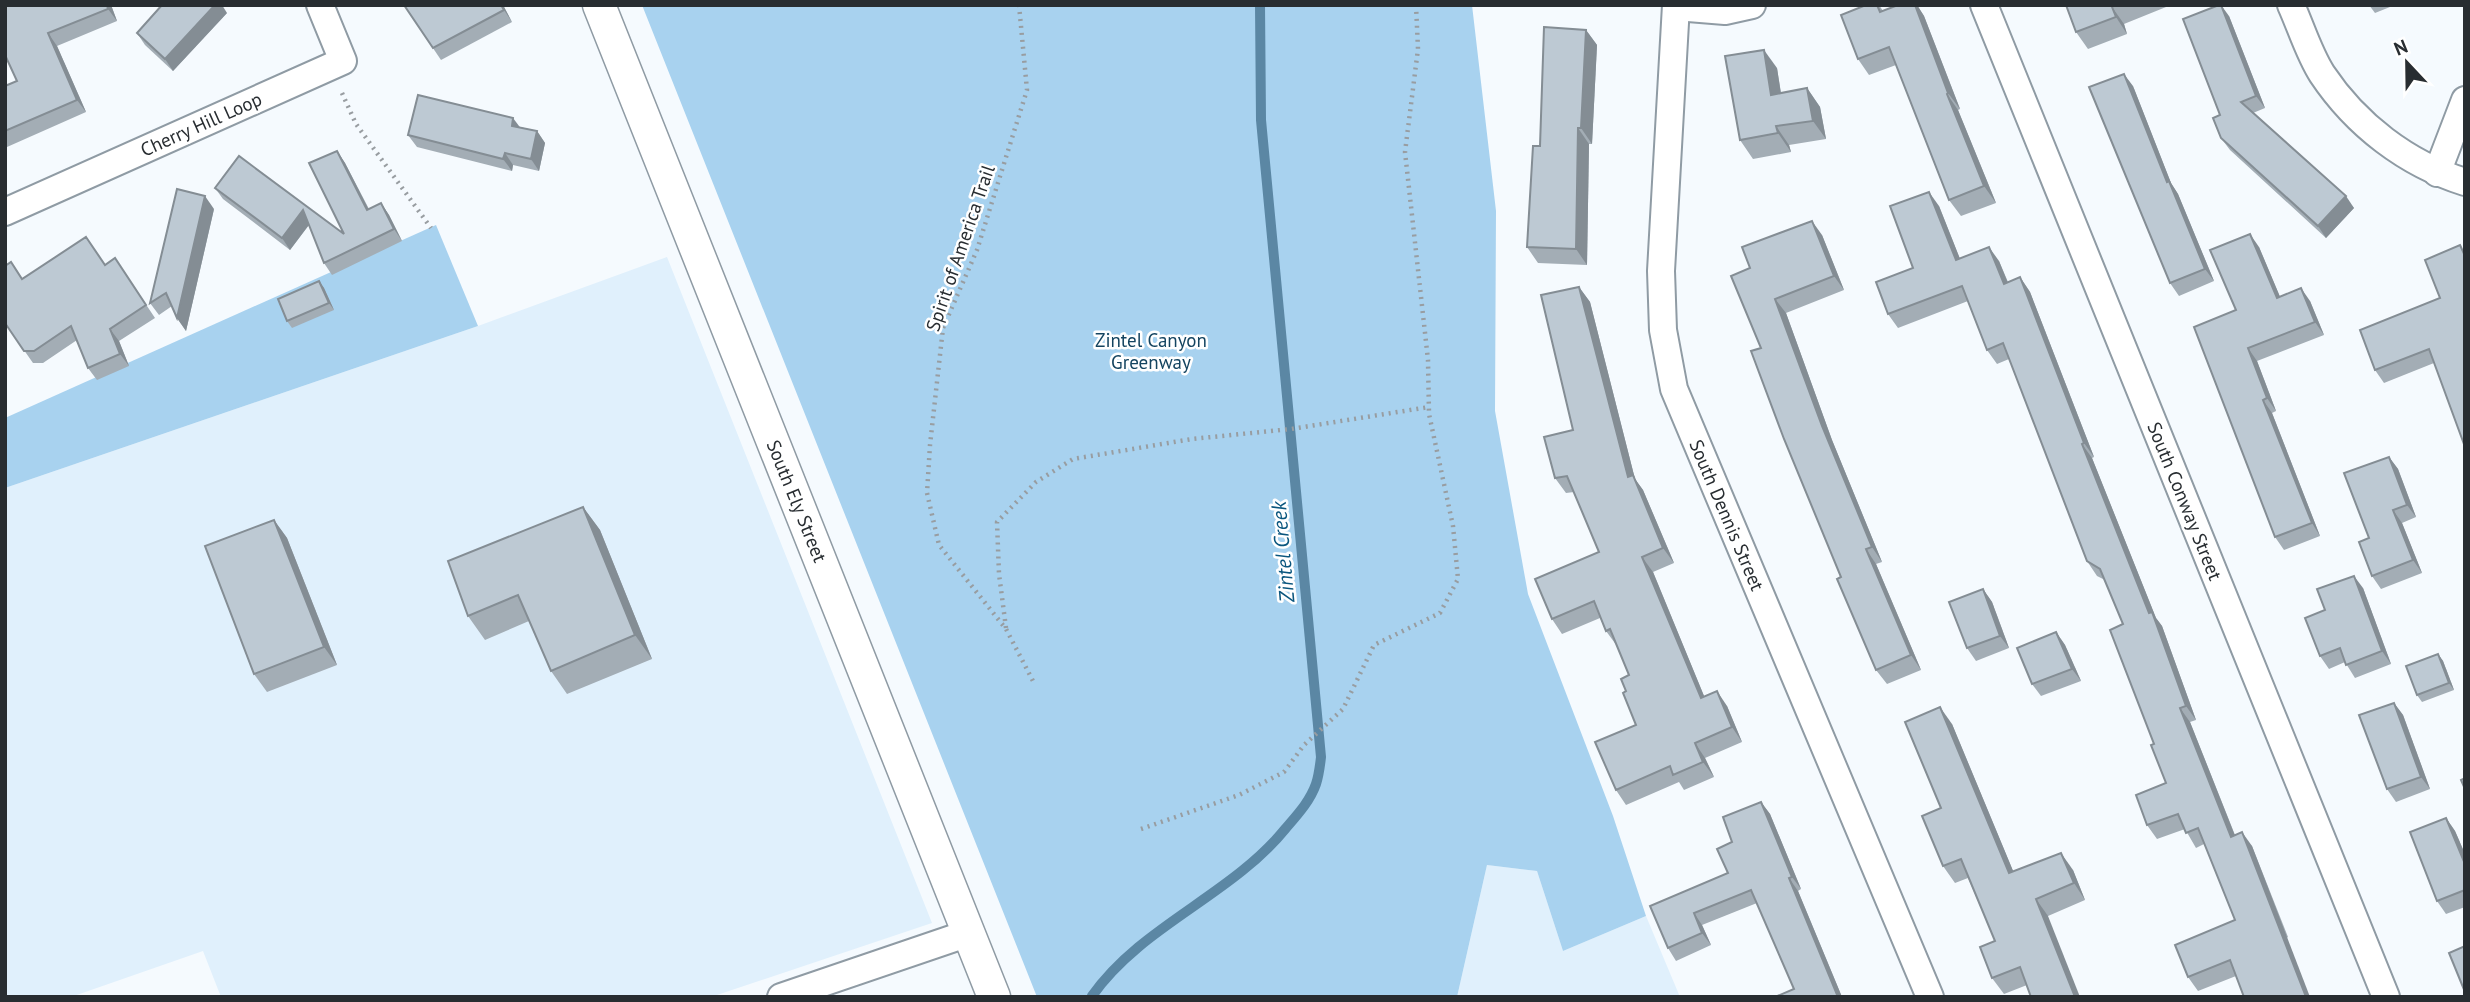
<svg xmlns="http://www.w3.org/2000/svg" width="2470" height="1002" font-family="'PT Sans',sans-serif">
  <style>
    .built { fill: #e0f0fc }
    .green { fill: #a8d2ef }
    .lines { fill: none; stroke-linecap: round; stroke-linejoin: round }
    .stream { stroke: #5b87a4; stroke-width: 10 }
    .minor-casing { stroke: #8f9ba4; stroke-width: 30 }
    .tertiary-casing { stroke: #8f9ba4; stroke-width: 35 }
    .path { stroke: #989da1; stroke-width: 4.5; stroke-dasharray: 2 5; stroke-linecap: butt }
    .minor { stroke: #fff; stroke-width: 26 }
    .tertiary { stroke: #fff; stroke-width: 32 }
    .wall { fill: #a3adb5 }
    .shaded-wall { fill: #848d94 }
    .building { fill: #bdc9d3; stroke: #848d94; stroke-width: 2 }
    .labels { text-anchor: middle; stroke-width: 5; stroke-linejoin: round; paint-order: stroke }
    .street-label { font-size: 19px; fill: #282d31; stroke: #fff }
    .park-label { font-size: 19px; fill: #144460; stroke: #fff }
    .water-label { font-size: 21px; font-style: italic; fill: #0a567e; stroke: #fff }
  </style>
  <rect width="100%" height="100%" fill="#f5fafe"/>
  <g class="built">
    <path d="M667 257 932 923 711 997H221L203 951 71 997H5V488L478 326Z"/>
    <path d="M1487 865 1537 871 1563 951 1646 916 1680 997H1457Z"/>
  </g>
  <g class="green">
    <path d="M642 5H1472L1496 211 1495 411 1528 594 1613 816 1646 916 1563 951 1537 871 1487 865 1457 997H1037Z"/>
    <path d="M436 225 478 326 5 488V418Z"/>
  </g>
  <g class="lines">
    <path class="stream" d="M1092 996C1142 925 1231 896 1286 828 1298 814 1310 801 1316 784 1319 775 1320 766 1321 757L1261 120 1260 5"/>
    <g class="minor-casing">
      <g id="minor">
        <path d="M1676 5 1661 271 1663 330 1674 389 1930 997"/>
        <path d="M1984 5 2386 997"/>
        <path d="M2291 5C2301 27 2309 54 2322 74 2356 125 2407 164 2465 182"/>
        <path d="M1676 7 1725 11 1752 5"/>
        <path d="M2437 173 2465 100"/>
        <path d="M5 212 343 61 320 5"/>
        <path d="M781 997 969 933"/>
      </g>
    </g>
    <g class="tertiary-casing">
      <path id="tertiary" d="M599 5 994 997"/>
    </g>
    <g class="path">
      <path d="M1019 5 1027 90 977 250 943 328 930 445 927 493 939 545 1006 629 1033 681"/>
      <path d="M342 93 356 124 431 228"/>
      <path d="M1006 628 999 574 997 522 1036 482 1073 459 1192 439 1291 429 1429 407"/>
      <path d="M1141 829 1239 795 1284 772 1304 745 1343 709 1374 645 1440 613 1458 579 1453 526 1429 414 1428 360 1405 152 1418 49 1416 5"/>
    </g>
    <use href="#minor" class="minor"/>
    <use href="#tertiary" class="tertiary"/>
  </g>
  <g class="wall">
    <path d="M5 5H111L117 21 57 46 86 112 7 147 5 144V86L17 81Z"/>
    <path d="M404 5H503L512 22 441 60Z"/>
    <path d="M1866 5H1879L1883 11 1898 5H1917L1924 16 1960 109 1958 110 1996 203 1961 216 1949 200 1896 65 1869 75 1858 59Z"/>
    <path d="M2066 5H2171L2124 24 2127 34 2088 49 2076 32Z"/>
    <path d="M2369 5H2395L2375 13Z"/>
    <path d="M227 13 173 71 145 45 137 33Z"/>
    <path d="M2229 16 2265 108 2253 113 2354 208 2326 238 2230 150 2221 138 2220 115Z"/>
    <path d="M1586 30 1597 45 1592 144H1589L1587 265 1538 263 1527 247 1540 146Z"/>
    <path d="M1777 68 1781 93 1807 88 1820 107 1826 139 1789 145 1791 152 1753 159 1740 140Z"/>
    <path d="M2133 86 2171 183 2178 194 2214 281 2179 296 2170 283Z"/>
    <path d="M520 127 537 131 545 143 539 171 513 165 512 171 417 147 408 135Z"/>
    <path d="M337 151 345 163 369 209 381 203 389 215 402 241 332 275 324 263 309 225 290 250 223 199 215 188 344 234Z"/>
    <path d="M1939 206 1960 259 1999 261 2008 282 2020 277 2030 292 2094 457 2092 458 2156 618 2162 626 2196 720 2190 722 2235 835 2252 846 2288 937 2236 976 2198 991 2188 977 2235 920 2204 844 2196 848 2185 829 2157 839 2147 825 2166 783 2154 744 2123 624 2105 580 2097 576 2087 561 2009 359 1997 364 1987 350 1968 301 1898 328 1888 314 1913 268Z"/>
    <path d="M214 209 186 331 177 318 172 306 159 315 150 303Z"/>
    <path d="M1822 235 1844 290 1786 313 1832 440 1882 562 1876 564 1921 670 1887 684 1876 670 1841 577 1761 348 1750 268Z"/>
    <path d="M2259 247 2280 297 2310 301 2324 335 2257 361 2276 411 2272 413 2320 536 2284 550 2275 537 2236 310Z"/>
    <path d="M115 258 155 318 119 341 129 366 97 380 88 368 77 340 43 363H33L5 323 22 279 105 265Z"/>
    <path d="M319 281 324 288 334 310 292 328 287 321Z"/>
    <path d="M1579 287 1590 302 1635 479 1643 490 1674 563 1653 572 1704 696 1727 706 1742 742 1705 758 1714 777 1684 790 1679 782 1626 805 1616 790 1636 725 1626 691 1629 675 1617 646 1606 631 1600 618 1562 634 1552 619 1599 552 1574 492 1566 493 1555 478 1573 430Z"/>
    <path d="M2440 298 2434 363 2384 383 2375 370Z"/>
    <path d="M2389 457 2398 469 2416 517 2402 523 2422 573 2381 589 2372 576 2369 538Z"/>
    <path d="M583 507 600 530 652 659 567 694 551 671 529 621 485 640 468 616Z"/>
    <path d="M274 520 287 538 337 665 267 692 254 674Z"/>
    <path d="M2363 588 2391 664 2355 678 2345 662 2329 669 2320 656 2325 610Z"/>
    <path d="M1983 589 1992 602 2009 648 1976 661 1967 648Z"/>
    <path d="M2056 632 2065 645 2081 681 2041 696 2032 684Z"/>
    <path d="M2438 654 2443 661 2454 690 2422 702 2417 695Z"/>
    <path d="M2394 703 2403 715 2430 789 2396 802 2387 789Z"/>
    <path d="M1952 724 2013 871 2073 870 2085 900 2048 916 2027 985 2004 994 1992 978 1995 941 1968 878 1955 883 1943 866 1941 808Z"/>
    <path d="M1761 802 1770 814 1801 889 1798 891 1842 997H1775L1794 989 1757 903 1702 925 1711 945 1676 961 1668 948 1650 906 1728 873 1732 842Z"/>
    <path d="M2446 818 2455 831 2465 854V907L2446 914 2437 901Z"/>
  </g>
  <g class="shaded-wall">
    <path d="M107 5H111L117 21 108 9Z"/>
    <path d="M215 5H222L227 13 173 71 165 59Z"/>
    <path d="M501 5H503L512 22 504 10Z"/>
    <path d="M1915 5H1917L1924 16 1960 109 1948 93Z"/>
    <path d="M2221 5 2229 16 2265 108 2256 96Z"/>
    <path d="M2112 7 2124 24 2127 34 2116 17Z"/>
    <path d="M1586 30 1597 45 1592 144 1581 128Z"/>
    <path d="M48 33 57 46 86 112 77 100Z"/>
    <path d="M1764 50 1777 68 1784 114 1771 95Z"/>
    <path d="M2124 74 2133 86 2171 183 2178 194 2214 281 2205 269 2167 182Z"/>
    <path d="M1807 88 1820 107 1826 139 1813 121Z"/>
    <path d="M1947 94 1958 110 1996 203 1984 186Z"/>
    <path d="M513 118 522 130 512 126Z"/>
    <path d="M1776 126 1789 145 1791 152 1778 133Z"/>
    <path d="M1578 128 1589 144 1587 265 1576 249Z"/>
    <path d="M537 131 545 143 539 171 531 159Z"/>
    <path d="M337 151 345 163 375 222 367 210Z"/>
    <path d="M505 153 513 165 512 171 503 159Z"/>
    <path d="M1929 192 1939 206 1966 274 1956 260Z"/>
    <path d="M205 196 214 209 186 331 177 318Z"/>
    <path d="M2346 196 2354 208 2326 238 2318 226Z"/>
    <path d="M381 203 389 215 402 241 394 229Z"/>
    <path d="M303 210 311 222 290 250 282 238Z"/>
    <path d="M1812 221 1822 235 1844 290 1834 276Z"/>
    <path d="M2250 234 2259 247 2286 311 2277 298Z"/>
    <path d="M1989 247 1999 261 2014 298 2004 284Z"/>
    <path d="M2020 277 2030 292 2094 457 2084 443Z"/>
    <path d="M319 281 324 288 334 310 329 303Z"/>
    <path d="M1579 287 1590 302 1635 479 1643 490 1674 563 1663 548 1628 477Z"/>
    <path d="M2301 288 2310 301 2324 335 2315 322Z"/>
    <path d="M1775 299 1786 313 1832 440 1882 562 1872 547 1822 426Z"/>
    <path d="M110 329 119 341 129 366 120 354Z"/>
    <path d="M2248 348 2257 361 2276 411 2267 398Z"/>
    <path d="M2263 400 2272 413 2320 536 2312 523Z"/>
    <path d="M2082 444 2092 458 2156 618 2162 626 2196 720 2186 706Z"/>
    <path d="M2389 457 2398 469 2416 517 2407 505Z"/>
    <path d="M583 507 600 530 652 659 635 635Z"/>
    <path d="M2393 510 2402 523 2422 573 2413 560Z"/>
    <path d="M274 520 287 538 337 665 324 647Z"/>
    <path d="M1866 549 1876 564 1921 670 1911 655Z"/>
    <path d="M1642 557 1653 572 1711 713 1701 698Z"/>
    <path d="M2354 576 2363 588 2391 664 2382 651Z"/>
    <path d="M1983 589 1992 602 2009 648 2000 636Z"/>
    <path d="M2056 632 2065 645 2081 681 2072 669Z"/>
    <path d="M2438 654 2443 661 2454 690 2449 683Z"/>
    <path d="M1717 691 1727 706 1742 742 1732 727Z"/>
    <path d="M2394 703 2403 715 2430 789 2421 777Z"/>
    <path d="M1940 707 1952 724 2021 890 2009 873Z"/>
    <path d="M2180 708 2190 722 2241 851 2231 837Z"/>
    <path d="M1695 743 1705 758 1714 777 1703 762Z"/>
    <path d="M1761 802 1770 814 1801 889 1792 877Z"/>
    <path d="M2446 818 2455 831 2465 854V864Z"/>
    <path d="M2242 832 2252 846 2310 997H2306Z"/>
    <path d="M2061 853 2073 870 2085 900 2074 883Z"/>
    <path d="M1789 878 1798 891 1842 997H1838Z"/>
    <path d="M2036 899 2048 916 2080 997H2075Z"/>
    <path d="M1694 913 1702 925 1711 945 1702 933Z"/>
  </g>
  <g class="building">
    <path d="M5 5H107L108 9 48 33 77 100 5 131V86L17 81 5 55Z"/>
    <path d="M162 5H215L165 59 137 33Z"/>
    <path d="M404 5H501L504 10 433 48Z"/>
    <path d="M1866 5H1877L1880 12 1898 5H1915L1948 93 1947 94 1984 186 1949 200 1889 47 1858 59 1841 15Z"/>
    <path d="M2066 5H2115L2112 7 2116 17 2076 32Z"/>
    <path d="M2219 5H2221L2256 96 2241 102 2346 196 2318 226 2221 138 2213 118 2220 115 2183 19Z"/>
    <path d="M1544 27 1586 30 1581 128H1578L1576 249 1527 247 1533 146H1540Z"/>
    <path d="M1764 50 1771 95 1807 88 1813 121 1776 126 1778 133 1740 140 1725 56Z"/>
    <path d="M2124 74 2167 182 2169 181 2205 269 2170 283 2089 87Z"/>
    <path d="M418 95 513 118 512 126 537 131 531 159 505 153 503 159 408 135Z"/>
    <path d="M337 151 367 210 381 203 394 229 324 263 303 210 282 238 215 188 239 156 344 234 309 163Z"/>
    <path d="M177 189 205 196 177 318 166 293 150 303Z"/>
    <path d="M1929 192 1956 260 1989 247 2004 284 2020 277 2084 443 2082 444 2149 613 2152 612 2186 706 2180 708 2231 837 2242 832 2306 997H2244L2230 960 2188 977 2175 945 2235 920 2198 828 2186 833 2178 814 2147 825 2136 795 2166 783 2151 745 2154 744 2110 630 2123 624 2100 569 2087 561 2003 343 1987 350 1962 286 1888 314 1876 282 1913 268 1890 206Z"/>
    <path d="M1812 221 1834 276 1775 299 1822 426 1872 547 1866 549 1911 655 1876 670 1837 579 1841 577 1784 439 1751 351 1761 348 1731 276 1750 268 1742 247Z"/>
    <path d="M2250 234 2277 298 2301 288 2315 322 2248 348 2267 398 2263 400 2312 523 2275 537 2194 327 2236 310 2210 250Z"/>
    <path d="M86 237 105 265 115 258 146 305 110 329 120 354 88 368 71 326 34 351H24L5 323V266L11 262 22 279Z"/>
    <path d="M2460 245 2465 256V447L2429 349 2375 370 2360 330 2440 298 2425 260Z"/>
    <path d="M319 281 329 303 287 321 278 299Z"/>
    <path d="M1579 287 1628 477 1633 475 1663 548 1642 557 1701 698 1717 691 1732 727 1695 743 1703 762 1673 775 1670 766 1616 790 1595 742 1636 725 1623 693 1626 691 1621 679 1629 675 1610 629 1606 631 1594 601 1552 619 1535 579 1599 552 1567 476 1555 478 1544 437 1573 430 1541 295Z"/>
    <path d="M2389 457 2407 505 2393 510 2413 560 2372 576 2359 542 2369 538 2344 473Z"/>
    <path d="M583 507 635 635 551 671 518 595 468 616 448 561Z"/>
    <path d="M274 520 324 647 254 674 205 546Z"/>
    <path d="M2354 576 2382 651 2346 665 2340 648 2320 656 2305 618 2325 610 2317 589Z"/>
    <path d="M1983 589 2000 636 1967 648 1949 602Z"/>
    <path d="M2056 632 2072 669 2032 684 2017 648Z"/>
    <path d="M2438 654 2449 683 2417 695 2406 666Z"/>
    <path d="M2394 703 2421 777 2387 789 2359 715Z"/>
    <path d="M1940 707 2009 873 2061 853 2074 883 2036 899 2075 997H2031L2020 967 1992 978 1980 947 1995 941 1961 859 1943 866 1922 816 1941 808 1905 722Z"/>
    <path d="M2465 778V789L2461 780Z"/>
    <path d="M1761 802 1792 877 1789 878 1838 997H1775L1794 989 1751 890 1694 913 1702 933 1668 948 1650 906 1728 873 1717 849 1732 842 1723 817Z"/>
    <path d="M2446 818 2465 864V890L2437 901 2410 832Z"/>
    <path d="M2465 946V992L2449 953Z"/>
  </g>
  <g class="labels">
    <g class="street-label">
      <text transform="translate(201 124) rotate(-24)" y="7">Cherry Hill Loop</text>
      <text transform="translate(960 248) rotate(-71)" y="7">Spirit of America Trail</text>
      <text transform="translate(797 501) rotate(68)" y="7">South Ely Street</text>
      <text transform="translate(2185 501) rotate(68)" y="7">South Conway Street</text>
      <text transform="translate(1727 515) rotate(67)" y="7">South Dennis Street</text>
    </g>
    <g class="park-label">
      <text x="1151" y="347">Zintel Canyon<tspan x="1151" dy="22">Greenway</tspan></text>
    </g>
    <g class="water-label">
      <text transform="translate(1283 552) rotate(-95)" y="7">Zintel Creek</text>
    </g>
  </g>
  <rect width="2470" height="1002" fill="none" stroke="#282d31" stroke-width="14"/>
  <g transform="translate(2407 63) rotate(338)" stroke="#ffffff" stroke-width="5" paint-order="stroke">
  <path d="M0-5L12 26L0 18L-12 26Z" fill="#282d31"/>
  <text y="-10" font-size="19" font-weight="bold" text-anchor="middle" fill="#282d31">N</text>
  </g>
</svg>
